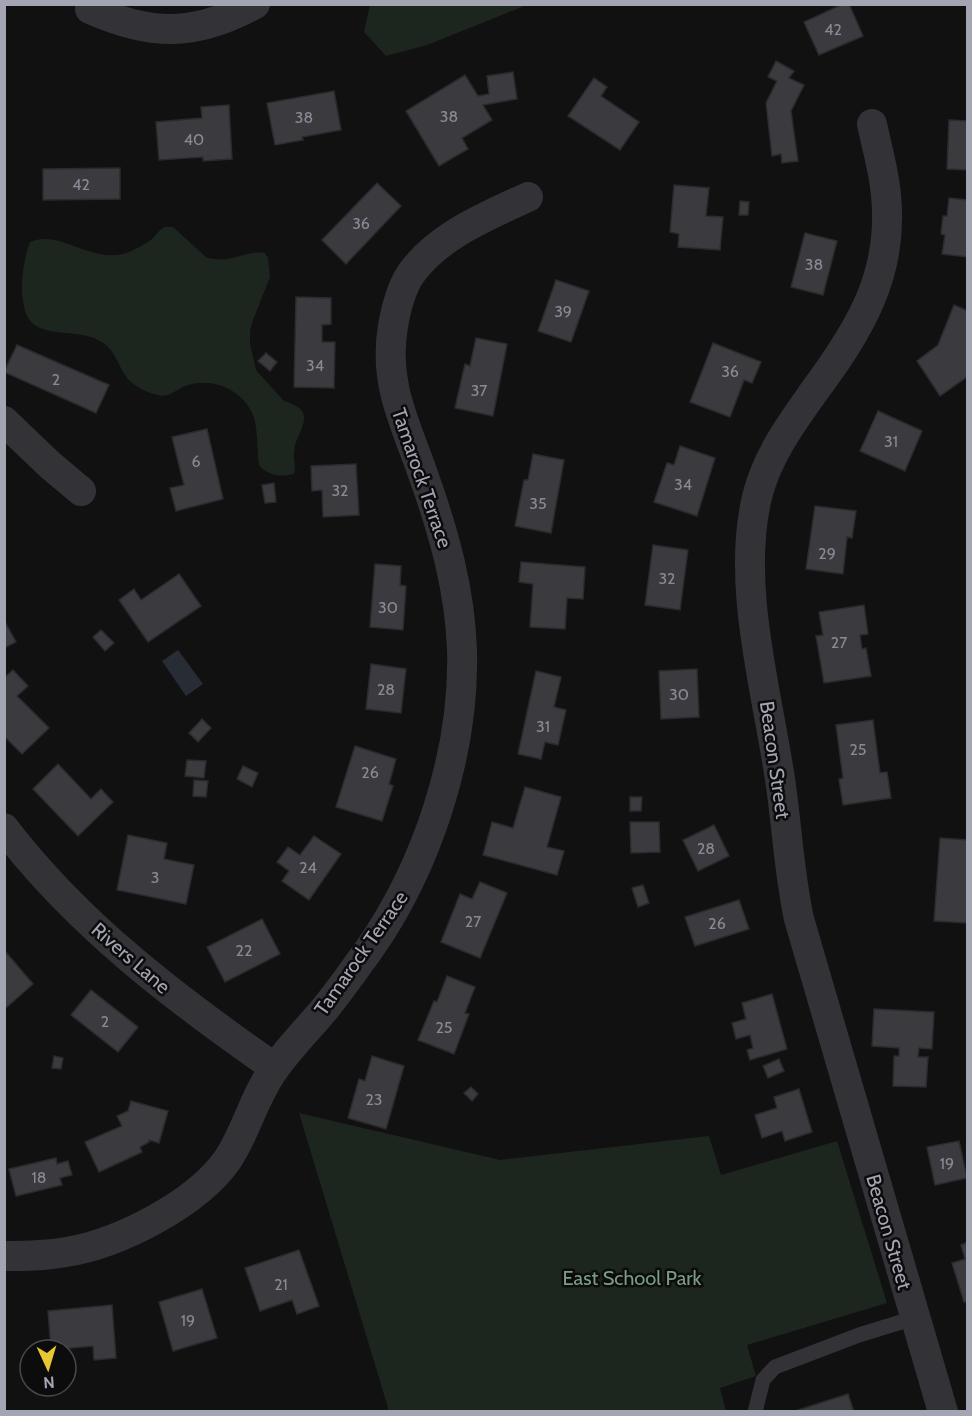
<svg xmlns="http://www.w3.org/2000/svg" width="972" height="1416" font-family="Cabin,sans-serif">
  <style>
    .green { fill: #1d251f }
    .water { fill: #282d35 }
    .building { fill: #3b3b3f; stroke: #2b2b2e; stroke-width: 1.5 }
    .lines { fill: none; stroke-linecap: round; stroke-linejoin: round }
    .lane { stroke: #323237; stroke-width: 15 }
    .street { stroke: #323237; stroke-width: 30 }
    .labels { text-anchor: middle; stroke-width: 5; stroke-linejoin: round; paint-order: stroke }
    .number-label { font-size: 16px; fill: #898a95 }
    .street-label { font-size: 20px; fill: #a3a5b2; stroke: #0c0c0d }
    .park-label { font-size: 20px; fill: #7a9d82; stroke: #0c0c0d }
  </style>
  <rect width="100%" height="100%" fill="#111112"/>
  <g class="green">
    <path d="M370 4H527V5L427 45 386 56 364 32Z"/>
    <path d="M165 227H173L207 258C214 259 220 260 227 259 240 257 250 251 265 253L268 258 270 277 253 320 250 331V344L256 370 284 401C321 412 296 430 294 451 293 459 296 466 294 474 281 477 268 476 259 465 257 451 258 427 253 415 243 390 213 377 188 385 178 388 170 398 158 395 151 394 135 387 130 381 118 369 117 350 100 341 81 330 57 336 38 327 14 316 22 261 30 242 58 229 90 262 123 254 129 253 148 243 152 239 157 235 158 230 165 227Z"/>
    <path d="M299 1113 500 1160 709 1136 721 1175 837 1141 887 1303 747 1345 756 1376 720 1388 726 1411H389Z"/>
  </g>
  <path class="water" d="M178 650 203 684 186 696 162 661Z"/>
  <g class="building">
    <path d="M843 4H849L863 36 819 55 804 22Z"/>
    <path d="M776 61 794 71 789 78 804 85 791 111 798 161 782 163 781 154 772 156 766 103 777 81 768 77Z"/>
    <path d="M513 72 517 99 483 105 492 120 462 138 468 149 439 166 406 111 465 75 478 96 489 94 487 76Z"/>
    <path d="M594 78 607 87 601 96 639 122 620 150 568 116Z"/>
    <path d="M334 91 341 130 302 137 303 140 275 145 267 103Z"/>
    <path d="M229 105 232 159 203 161V157L159 160 156 122 202 118 201 107Z"/>
    <path d="M949 120 968 121V170L947 169Z"/>
    <path d="M120 168V199L43 200V169Z"/>
    <path d="M377 183 401 206 346 264 322 240Z"/>
    <path d="M674 185 709 188 706 216 723 217 720 250 678 247 679 234 670 232Z"/>
    <path d="M949 198 968 200V257L942 254 945 235 941 234 943 216H947Z"/>
    <path d="M740 201 749 202 748 215H739Z"/>
    <path d="M805 233 837 241 823 295 791 287Z"/>
    <path d="M556 280 589 291 571 342 538 331Z"/>
    <path d="M296 297 331 298V324L322 325V342H335L334 388 294 387Z"/>
    <path d="M954 305 968 311V376L940 396 917 361 938 345Z"/>
    <path d="M476 338 507 344 493 416 455 408 465 364 470 366Z"/>
    <path d="M713 343 761 362 752 383 744 380 730 417 690 402Z"/>
    <path d="M17 345 109 385 96 413 4 372Z"/>
    <path d="M266 353 277 362 270 371 258 361Z"/>
    <path d="M878 411 922 431 905 471 860 451Z"/>
    <path d="M207 429 223 499 176 511 170 488 184 485 172 437Z"/>
    <path d="M680 446 715 458 697 516 654 502 667 463 674 465Z"/>
    <path d="M533 454 564 460 551 533 515 526 524 480H528Z"/>
    <path d="M356 464 359 515 323 517 322 490 312 491 311 466Z"/>
    <path d="M274 483 276 502 265 503 262 485Z"/>
    <path d="M815 506 856 511 852 538 847 537 843 574 806 569Z"/>
    <path d="M653 545 688 550 680 610 645 605Z"/>
    <path d="M521 562 585 567 583 599 567 598 565 629 530 627 533 584 519 582Z"/>
    <path d="M375 564 401 566 400 585 406 586 403 630 370 627Z"/>
    <path d="M179 574 201 606 148 642 119 600 134 589 141 600Z"/>
    <path d="M864 605 868 634 860 635 862 649 866 648 871 676 824 683 816 636 823 635 819 612Z"/>
    <path d="M4 620 16 642 4 648Z"/>
    <path d="M101 630 114 643 105 651 93 637Z"/>
    <path d="M371 664 406 669 401 713 366 709Z"/>
    <path d="M697 669 699 717 661 719 659 671Z"/>
    <path d="M13 670 28 686 17 696 49 728 22 754 4 736V678Z"/>
    <path d="M536 671 561 677 554 707 566 710 558 745 545 742 541 759 518 754Z"/>
    <path d="M202 719 211 728 198 742 189 733Z"/>
    <path d="M873 720 880 773 887 772 891 798 843 805 839 779 843 778 836 725Z"/>
    <path d="M355 746 396 759 389 784 393 786 382 821 336 807Z"/>
    <path d="M187 760 206 761 204 778 185 776Z"/>
    <path d="M58 764 91 799 101 789 113 802 78 836 33 789Z"/>
    <path d="M243 766 258 773 252 787 237 779Z"/>
    <path d="M194 780 208 781 206 797 193 796Z"/>
    <path d="M525 787 561 797 547 847 564 851 557 875 483 855 492 822 513 828Z"/>
    <path d="M630 797H642L641 811H630Z"/>
    <path d="M630 822H659L660 852 631 853Z"/>
    <path d="M714 825 729 856 698 871 683 840Z"/>
    <path d="M128 835 167 843 164 859 194 865 186 904 117 890Z"/>
    <path d="M314 836 341 854 309 900 282 881 289 871 277 862 288 847 300 855Z"/>
    <path d="M940 838 968 840V923L934 921Z"/>
    <path d="M480 882 507 893 480 958 441 942 460 894 472 899Z"/>
    <path d="M643 885 649 903 638 907 632 888Z"/>
    <path d="M739 900 749 929 695 946 685 917Z"/>
    <path d="M262 919 280 954 225 982 207 947Z"/>
    <path d="M4 950 33 984 7 1007 4 1004Z"/>
    <path d="M447 976 475 987 465 1013 469 1014 454 1054 418 1040 434 1001 437 1002Z"/>
    <path d="M91 990 138 1027 118 1052 71 1015Z"/>
    <path d="M772 994 787 1049 750 1060 747 1050 753 1048 750 1035 736 1039 732 1023 746 1019 742 1003Z"/>
    <path d="M874 1009 934 1012 932 1049 919 1048 918 1057H928L926 1087 893 1086 894 1056H899V1048L872 1046Z"/>
    <path d="M54 1056 63 1058 61 1069 52 1068Z"/>
    <path d="M372 1056 404 1066 386 1129 348 1118 359 1079 365 1081Z"/>
    <path d="M779 1059 784 1071 768 1078 763 1066Z"/>
    <path d="M471 1087 478 1094 472 1101 464 1093Z"/>
    <path d="M799 1089 812 1132 785 1141 782 1131 762 1138 755 1115 777 1108 774 1097Z"/>
    <path d="M131 1101 168 1111 159 1143 149 1140V1142L140 1147 142 1152 99 1172 85 1142 122 1126 117 1116 128 1111Z"/>
    <path d="M959 1141 967 1178 935 1185 927 1147Z"/>
    <path d="M56 1158 57 1164 68 1161 72 1175 60 1178 62 1185 16 1196 9 1169Z"/>
    <path d="M968 1242V1301L964 1302 952 1263 965 1259 961 1245Z"/>
    <path d="M299 1250 319 1306 297 1314 292 1300 260 1311 245 1268Z"/>
    <path d="M202 1289 217 1338 173 1351 159 1302Z"/>
    <path d="M112 1305 116 1358 94 1360 93 1346 51 1350 48 1311Z"/>
    <path d="M848 1394 854 1412H792Z"/>
  </g>
  <g class="lines">
    <path class="lane" d="M755 1412 763 1380 775 1367 859 1335 914 1318"/>
    <g class="street">
      <path d="M90 9C151 36 195 37 255 4"/>
      <path d="M872 124C877 148 884 171 886 195 894 274 860 329 815 390 791 424 767 456 757 497 736 585 767 691 780 779 787 826 789 873 799 919L943 1412"/>
      <path d="M4 421 50 465 81 491"/>
      <path d="M4 828C78 925 176 999 275 1068"/>
      <path d="M4 1256C25 1256 45 1256 66 1252 118 1244 197 1204 228 1159 247 1130 254 1096 275 1068 289 1048 307 1030 323 1011 339 992 353 971 368 951 427 867 465 753 462 650 460 590 444 533 424 477 406 424 383 385 393 326 396 309 401 289 410 275 437 236 487 216 528 197"/>
    </g>
  </g>
  <g class="labels">
    <g class="number-label">
      <text x="833" y="35">42</text>
      <text x="449" y="122">38</text>
      <text x="304" y="123">38</text>
      <text x="194" y="145">40</text>
      <text x="81" y="190">42</text>
      <text x="361" y="229">36</text>
      <text x="814" y="270">38</text>
      <text x="563" y="317">39</text>
      <text x="315" y="371">34</text>
      <text x="730" y="377">36</text>
      <text x="56" y="385">2</text>
      <text x="479" y="396">37</text>
      <text x="891" y="447">31</text>
      <text x="196" y="467">6</text>
      <text x="683" y="490">34</text>
      <text x="340" y="496">32</text>
      <text x="538" y="509">35</text>
      <text x="827" y="559">29</text>
      <text x="667" y="584">32</text>
      <text x="388" y="613">30</text>
      <text x="839" y="648">27</text>
      <text x="386" y="695">28</text>
      <text x="679" y="700">30</text>
      <text x="543" y="732">31</text>
      <text x="858" y="755">25</text>
      <text x="370" y="778">26</text>
      <text x="706" y="854">28</text>
      <text x="308" y="873">24</text>
      <text x="155" y="883">3</text>
      <text x="473" y="927">27</text>
      <text x="717" y="929">26</text>
      <text x="244" y="956">22</text>
      <text x="105" y="1027">2</text>
      <text x="444" y="1033">25</text>
      <text x="374" y="1105">23</text>
      <text x="947" y="1169">19</text>
      <text x="39" y="1183">18</text>
      <text x="281" y="1290">21</text>
      <text x="188" y="1326">19</text>
    </g>
    <g class="street-label">
      <text transform="translate(422 478) rotate(71)" y="7">Tamarock Terrace</text>
      <text transform="translate(775 760) rotate(82)" y="7">Beacon Street</text>
      <text transform="translate(361 953) rotate(-55)" y="7">Tamarock Terrace</text>
      <text transform="translate(131 958) rotate(41)" y="7">Rivers Lane</text>
      <text transform="translate(889 1232) rotate(74)" y="7">Beacon Street</text>
    </g>
    <g class="park-label">
      <text x="632" y="1285">East School Park</text>
    </g>
  </g>
  <rect width="972" height="1416" fill="none" stroke="#a3a5b2" stroke-width="12"/>
  <g transform="translate(48 1368) rotate(176)"><circle r="28" fill="#0c0c0d" stroke="#48494f" stroke-width="1.5"/>
  <path d="M0-4.5L10 22L0 15L-10 22Z" fill="#e9c733"/>
  <text y="-9" font-size="16" font-weight="bold" text-anchor="middle" fill="#a3a5b2">N</text>
  </g>
</svg>
